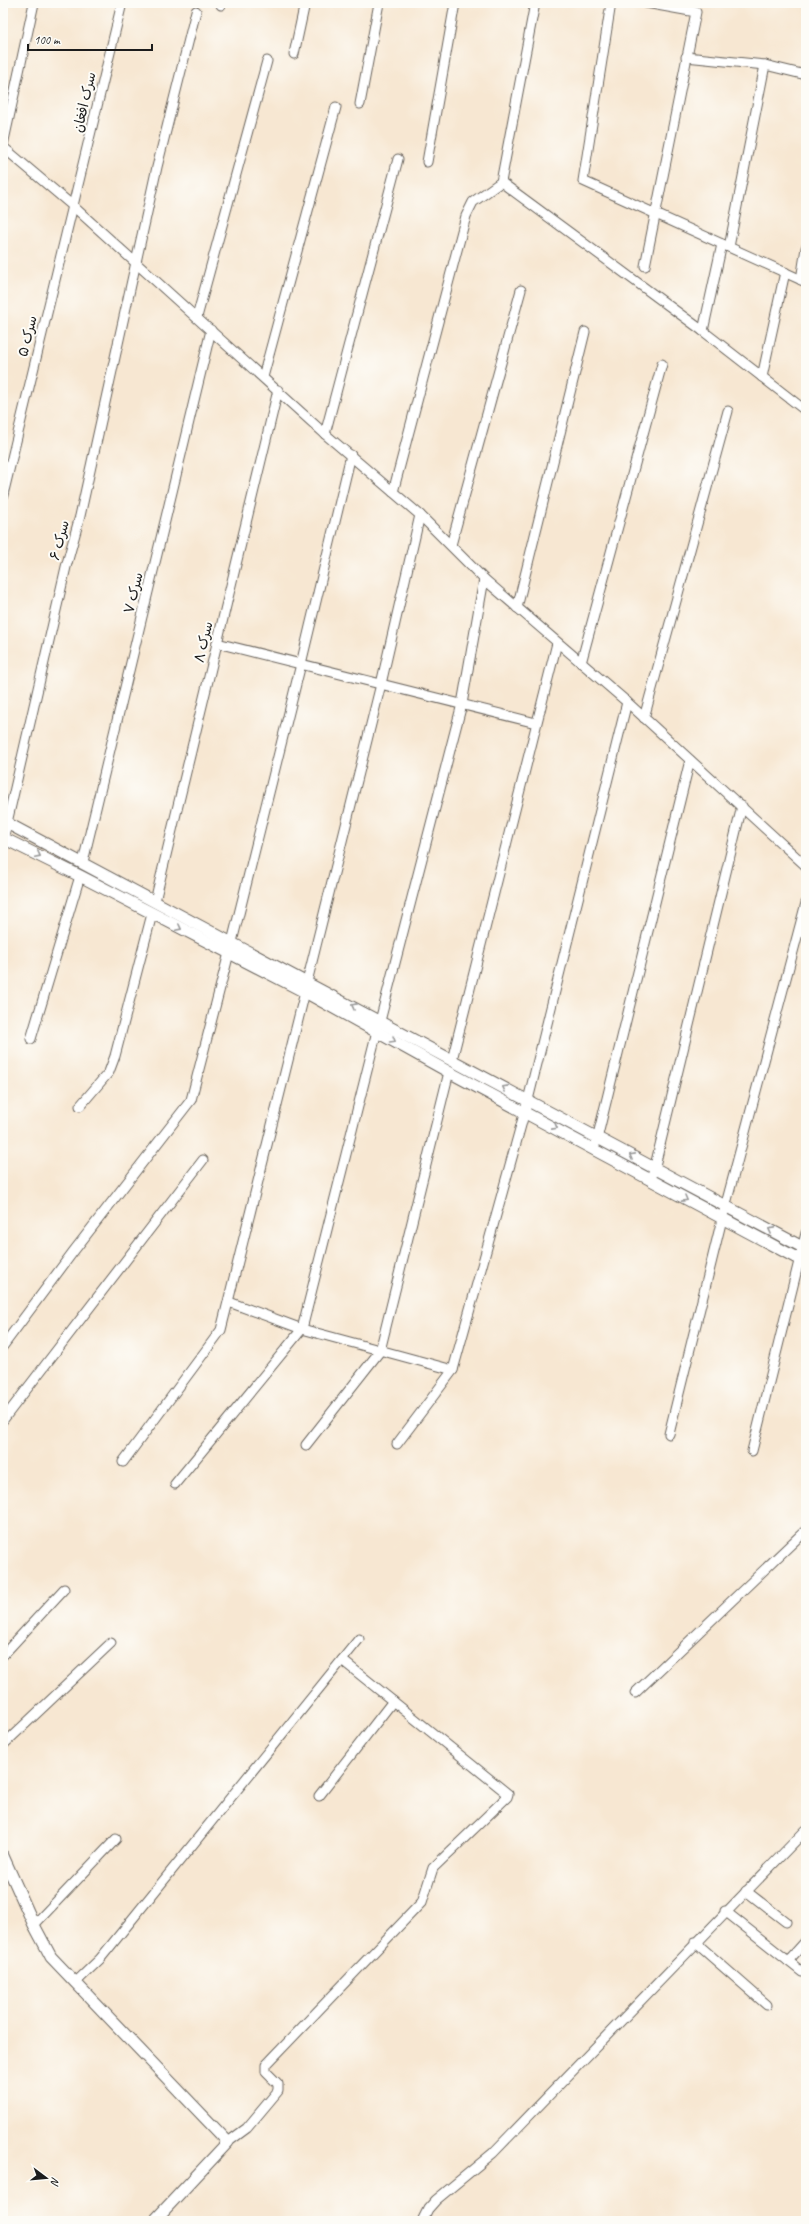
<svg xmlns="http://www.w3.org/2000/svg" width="809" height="2224" font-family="Caveat,'Playpen Sans Arabic',sans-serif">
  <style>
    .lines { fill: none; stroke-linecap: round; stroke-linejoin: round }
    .minor-casing { stroke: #69635c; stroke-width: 11 }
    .tertiary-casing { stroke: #69635c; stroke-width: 13 }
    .minor { stroke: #fff; stroke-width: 9 }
    .tertiary { stroke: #fff; stroke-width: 11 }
    .oneway { stroke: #999 }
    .labels { text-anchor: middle; stroke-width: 4; stroke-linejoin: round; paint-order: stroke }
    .street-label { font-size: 14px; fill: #1c1c1c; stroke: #fdfcf7 }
  </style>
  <rect width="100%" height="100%" fill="#fdfcf7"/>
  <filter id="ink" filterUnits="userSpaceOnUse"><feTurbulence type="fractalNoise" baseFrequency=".025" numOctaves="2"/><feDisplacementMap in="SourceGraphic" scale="8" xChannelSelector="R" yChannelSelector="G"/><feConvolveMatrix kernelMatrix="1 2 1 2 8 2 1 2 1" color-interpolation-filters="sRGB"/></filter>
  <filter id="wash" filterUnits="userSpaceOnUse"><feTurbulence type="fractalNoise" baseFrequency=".012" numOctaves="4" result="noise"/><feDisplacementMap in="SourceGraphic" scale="16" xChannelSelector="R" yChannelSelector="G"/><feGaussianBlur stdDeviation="0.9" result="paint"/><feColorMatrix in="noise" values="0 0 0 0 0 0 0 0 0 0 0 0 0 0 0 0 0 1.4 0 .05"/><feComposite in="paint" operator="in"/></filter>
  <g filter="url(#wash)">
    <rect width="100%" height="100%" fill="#f7e7d2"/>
  </g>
  <g filter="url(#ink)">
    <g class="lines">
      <g class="minor-casing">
        <g id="minor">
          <path d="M611 3 583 181 806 282"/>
          <path d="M221 5 222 3"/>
          <path d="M294 54 305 3"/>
          <path d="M686 57 765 65 806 75"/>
          <path d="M360 104 379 3"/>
          <path d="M3 145 34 3"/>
          <path d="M3 147 74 207 325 434 420 515 484 579 627 702 806 866"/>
          <path d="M427 162 455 3"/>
          <path d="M501 182 703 331 806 411"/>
          <path d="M729 247 765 65"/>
          <path d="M645 266 696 12 646 3"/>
          <path d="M801 280 806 248"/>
          <path d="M197 317 267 61"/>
          <path d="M703 331 722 244"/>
          <path d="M263 377 336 107"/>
          <path d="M762 377 785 272"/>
          <path d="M325 434 398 159"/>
          <path d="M393 492 466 216 473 202 501 182 535 3"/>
          <path d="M3 495 122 3"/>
          <path d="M451 545 521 290"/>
          <path d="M517 608 585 332"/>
          <path d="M217 643 536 723"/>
          <path d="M581 663 662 364"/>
          <path d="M644 718 728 411"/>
          <path d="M3 840 66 567 80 516 157 167 196 11"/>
          <path d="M83 862 211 330"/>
          <path d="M155 901 278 390"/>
          <path d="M232 942 301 664 351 455"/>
          <path d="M307 982 381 684 420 515"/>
          <path d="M380 1021 462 704 484 579"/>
          <path d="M31 1039 80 876"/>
          <path d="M452 1060 557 643"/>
          <path d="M80 1106 109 1072 115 1056 152 914"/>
          <path d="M596 1143 690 760"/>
          <path d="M653 1174 742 806"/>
          <path d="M229 1302 302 1329 453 1370"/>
          <path d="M3 1346 73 1252 191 1100 229 953"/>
          <path d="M3 1420 203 1160"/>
          <path d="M669 1434 722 1219 806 903"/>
          <path d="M397 1444 453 1370 528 1100 627 702"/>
          <path d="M306 1445 380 1351 449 1072"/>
          <path d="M752 1451 806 1233"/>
          <path d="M123 1462 221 1330 305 992"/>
          <path d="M175 1484 302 1329 377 1031"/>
          <path d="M3 1655 64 1589"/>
          <path d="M635 1693 806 1530"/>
          <path d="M3 1745 111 1643"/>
          <path d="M319 1796 393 1701"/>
          <path d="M746 1891 786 1922"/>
          <path d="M725 1911 802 1972"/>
          <path d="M34 1925 116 1839"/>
          <path d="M695 1942 767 2005"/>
          <path d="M788 1961 806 1941"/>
          <path d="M75 1983 100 1959 359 1639"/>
          <path d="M228 2142 247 2128 278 2091V2084L266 2072V2065L422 1902 433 1868 507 1797 508 1794 342 1660"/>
          <path d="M422 2221 428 2209 436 2200 493 2153 806 1830"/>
        </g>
      </g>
      <g class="tertiary-casing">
        <g id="tertiary">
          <path d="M3 821 806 1249"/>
          <path d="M3 838 80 876 305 992 449 1072 806 1263"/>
          <path d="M3 1856 34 1925 51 1957 228 2142 154 2221"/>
        </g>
      </g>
      <use href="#minor" class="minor"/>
      <use href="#tertiary" class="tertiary"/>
    </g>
    <defs><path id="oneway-chevron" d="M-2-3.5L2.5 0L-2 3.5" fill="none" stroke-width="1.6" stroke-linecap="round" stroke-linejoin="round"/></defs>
    <g class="oneway">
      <use href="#oneway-chevron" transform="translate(38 855) rotate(26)"/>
      <use href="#oneway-chevron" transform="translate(179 928) rotate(27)"/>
      <use href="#oneway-chevron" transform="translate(354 1006) rotate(-152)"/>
      <use href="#oneway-chevron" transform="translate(393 1040) rotate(30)"/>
      <use href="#oneway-chevron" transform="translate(505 1088) rotate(-152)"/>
      <use href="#oneway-chevron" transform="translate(555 1127) rotate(28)"/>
      <use href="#oneway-chevron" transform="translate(632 1156) rotate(-152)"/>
      <use href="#oneway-chevron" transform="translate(685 1199) rotate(29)"/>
      <use href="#oneway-chevron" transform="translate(771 1230) rotate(-152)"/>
    </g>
  </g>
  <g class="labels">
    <g class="street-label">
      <text transform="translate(84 102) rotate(-77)" y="5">سرک افغان</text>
      <text transform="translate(27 336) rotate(-76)" y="5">سرک ۵</text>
      <text transform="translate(59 540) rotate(-75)" y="5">سرک ۶</text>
      <text transform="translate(133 593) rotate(-76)" y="5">سرک ۷</text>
      <text transform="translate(203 642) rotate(-77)" y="5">سرک ۸</text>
    </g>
  </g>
  <rect width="809" height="2224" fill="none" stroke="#fdfcf7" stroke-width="16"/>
  <g transform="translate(46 2178) rotate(106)" stroke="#fdfcf7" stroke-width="3" paint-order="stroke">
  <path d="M0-3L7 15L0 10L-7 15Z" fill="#1c1c1c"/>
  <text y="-6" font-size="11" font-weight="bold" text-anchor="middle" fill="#1c1c1c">N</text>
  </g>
  <path d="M28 44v6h124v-6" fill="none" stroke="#1c1c1c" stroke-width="2"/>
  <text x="34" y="44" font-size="12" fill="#1c1c1c" stroke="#fdfcf7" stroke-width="3" paint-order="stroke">100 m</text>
</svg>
